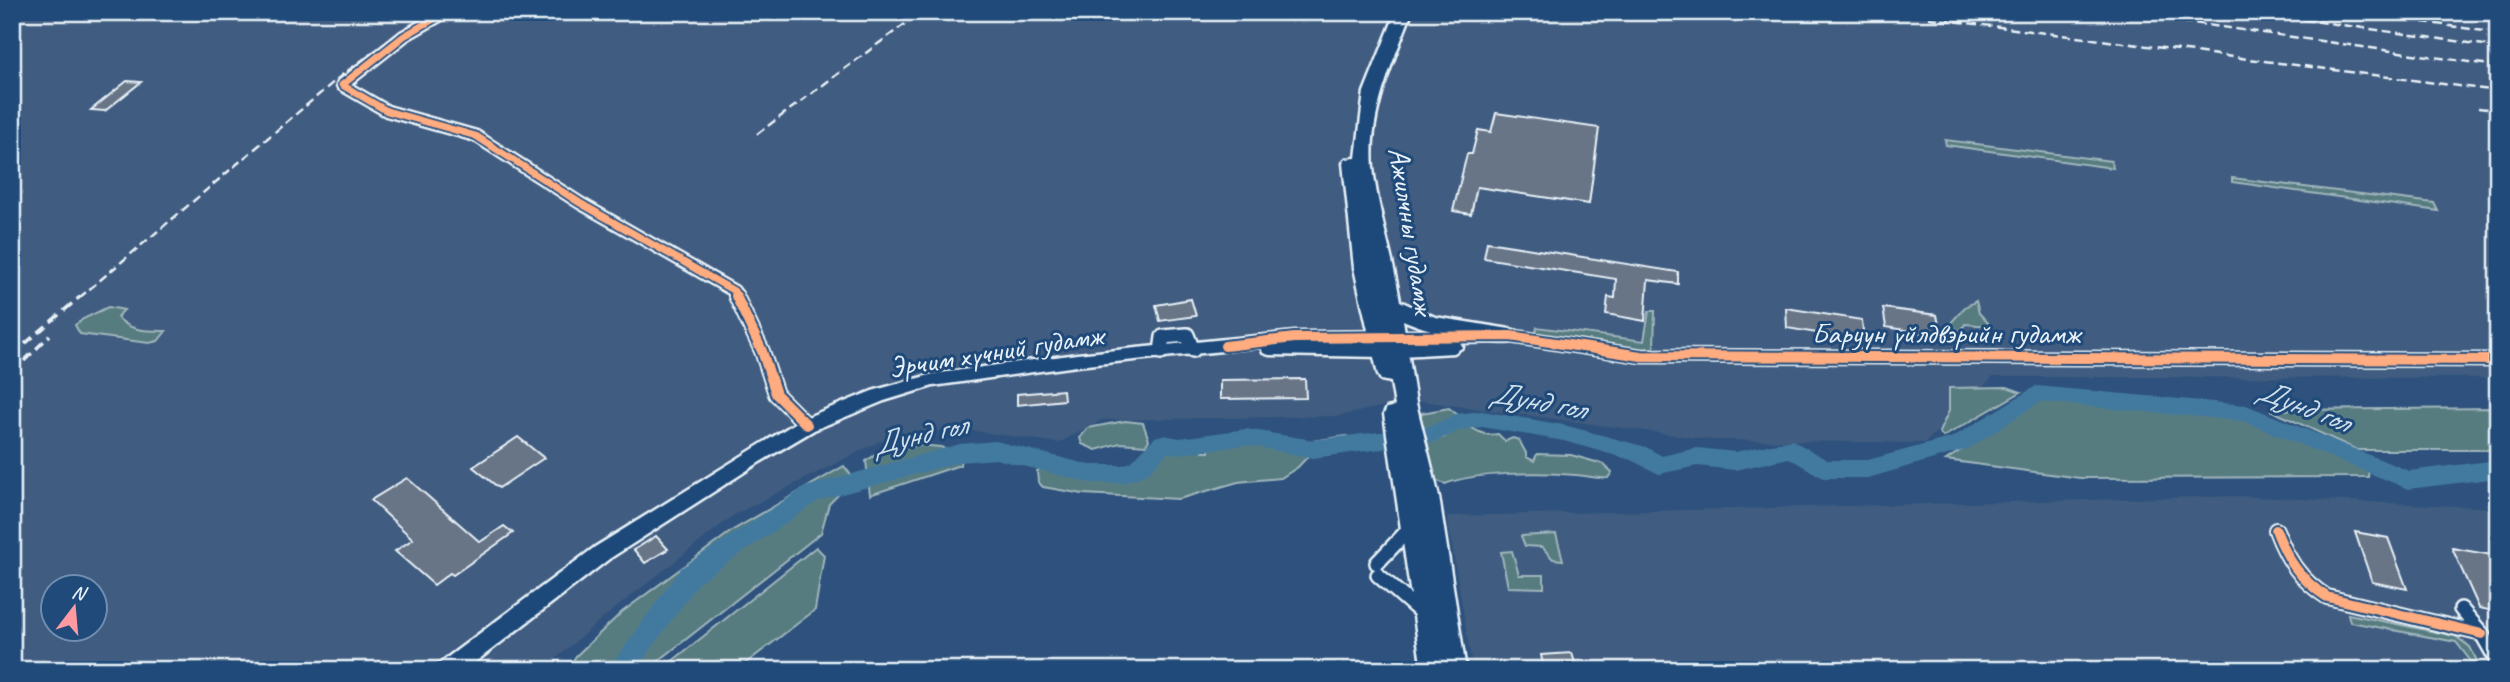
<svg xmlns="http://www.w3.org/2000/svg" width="2510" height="682" font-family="Caveat,sans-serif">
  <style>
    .built { fill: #3f5c80; fill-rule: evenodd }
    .green { fill: #577b80; stroke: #a0b6bc; stroke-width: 2 }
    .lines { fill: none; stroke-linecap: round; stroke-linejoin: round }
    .river { fill: #437a9f; fill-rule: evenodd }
    .building { fill: #687487; stroke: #e8f1f8; stroke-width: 2 }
    .street-far1-casing { stroke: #e8f1f8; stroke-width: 15 }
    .street-casing { stroke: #e8f1f8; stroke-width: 18 }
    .secondary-casing { stroke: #e8f1f8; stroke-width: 5 }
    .primary-casing { stroke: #e8f1f8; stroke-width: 5 }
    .street-far1 { stroke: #1f4a7a; stroke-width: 10 }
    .street { stroke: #1f4a7a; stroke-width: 13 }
    .secondary { fill: #1f4a7a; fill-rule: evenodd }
    .primary { fill: #1f4a7a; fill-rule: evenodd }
    .rail-far1 { stroke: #e8f1f8; stroke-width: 2.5; stroke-dasharray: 9 4.5; stroke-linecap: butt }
    .rail { stroke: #e8f1f8; stroke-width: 3.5; stroke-dasharray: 11 6; stroke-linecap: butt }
    .cycleway-far1-casing { stroke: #1f4a7a; stroke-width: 10 }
    .cycleway-casing { stroke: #1f4a7a; stroke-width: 14 }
    .cycleway-far1 { stroke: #ffac80; stroke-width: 7 }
    .cycleway { stroke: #ffac80; stroke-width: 10 }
    .labels { text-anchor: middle; stroke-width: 6; stroke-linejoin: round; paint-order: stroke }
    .street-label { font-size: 30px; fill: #e8f1f8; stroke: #1f4a7a }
    .water-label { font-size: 32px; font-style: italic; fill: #cfdfeb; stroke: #1f4a7a }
  </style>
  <rect width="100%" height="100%" fill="#2e527d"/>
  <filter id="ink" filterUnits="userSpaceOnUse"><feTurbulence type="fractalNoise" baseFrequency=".0143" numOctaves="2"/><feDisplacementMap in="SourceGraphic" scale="14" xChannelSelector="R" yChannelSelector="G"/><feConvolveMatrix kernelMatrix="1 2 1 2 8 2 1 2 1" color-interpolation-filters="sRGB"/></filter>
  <g filter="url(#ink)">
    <g class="built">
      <path d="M12 12H2498V378L1993 377 1925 443 1711 440 1413 400 1339 416 1102 420 1059 443 953 428 878 442 734 515 598 622 543 670H12ZM52 588H94V630H52Z"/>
      <path d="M2239 496 2498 508V670H1473L1447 516Z"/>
    </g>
    <g class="green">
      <path d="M1945 140 2111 161 2113 168 1946 145Z"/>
      <path d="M2232 178 2434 203 2438 211 2232 182Z"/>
      <path d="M1976 301 1979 313 1991 326 1965 324 1961 331 1948 326 1965 307Z"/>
      <path d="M108 307 124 310 117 317C131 332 147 331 166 331L158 341 149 343 80 334 75 325 83 319Z"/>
      <path d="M1649 311H1655L1654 348 1642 349 1536 333 1537 327 1644 341Z"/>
      <path d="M2007 387 2021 392 1943 437 1939 432 1949 411V388Z"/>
      <path d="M2042 398 2249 418 2369 470 2368 477 2080 478 1946 460Z"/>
      <path d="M1449 408 1459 416 1433 432 1418 424 1422 413Z"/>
      <path d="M2498 408V450H2357L2270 410Z"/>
      <path d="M1125 421 1143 423 1149 440 1146 445 1120 443 1096 450 1082 444 1080 438 1088 428Z"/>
      <path d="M1464 424C1477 429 1481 437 1498 434L1505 441 1513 438 1519 440 1526 453V457L1534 461 1537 454 1571 455 1603 464 1612 472 1608 478C1596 479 1588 476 1576 475 1543 472 1474 472 1445 484L1428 477 1424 443 1445 437 1447 432Z"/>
      <path d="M1346 436 1354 439 1339 446 1312 452 1298 467 1281 478 1238 482 1179 499 1083 494 1043 487 1038 482 1037 471 1055 461C1067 463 1076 468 1088 470 1124 476 1137 466 1161 440 1176 439 1192 440 1203 452H1209V446L1214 443 1229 446 1243 440H1251L1290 452 1306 442Z"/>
      <path d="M918 445 941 447 961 458 960 465 870 495 866 461 880 452Z"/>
      <path d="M844 466 854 479 829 504 821 533 647 670H567L576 656 622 612 733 530Z"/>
      <path d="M1556 534 1563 560 1553 559 1542 547 1525 546 1521 536Z"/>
      <path d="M816 547 824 555 815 610 737 670H661Z"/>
      <path d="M1512 551 1519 575H1544V588L1508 587 1501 552Z"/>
      <path d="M2348 614 2455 636 2470 647 2480 667 2473 664 2456 642 2350 622Z"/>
    </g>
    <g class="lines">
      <path class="river" d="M2036 386 2246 405 2409 471 2498 460V478L2408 489 2243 421 2040 402 1968 449 1868 478H1823L1789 458 1735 470 1697 466 1659 474 1631 460 1564 441 1482 427 1461 430 1435 442 1313 458 1246 445 1180 454 1168 452 1147 474 1123 483H1090L996 459 960 462 820 500 699 582 636 670H608L681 568 805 487 960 444 996 441 1090 465H1122L1131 462 1155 437 1163 435 1180 438 1246 429 1313 440 1430 426 1456 414 1482 411 1564 425 1646 447 1662 456 1697 448 1735 452 1792 440 1827 460H1868L1953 437Z"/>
    </g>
    <g class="building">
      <path d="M127 81 141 82 105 111 91 110Z"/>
      <path d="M1496 113 1599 128 1589 204 1477 187 1471 214 1453 211 1467 154H1472L1478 130 1491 132Z"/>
      <path d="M1487 242 1678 272V284L1648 280 1645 321 1606 314 1608 297 1615 298 1616 279 1484 258Z"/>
      <path d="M1191 299 1196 316 1160 321 1156 305Z"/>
      <path d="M1786 308 1862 320 1864 341 1787 328Z"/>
      <path d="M1883 308 1937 315 1941 336 1886 327Z"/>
      <path d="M1305 379 1306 398 1220 399V380Z"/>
      <path d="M1063 390 1064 400 1017 405V394Z"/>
      <path d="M518 437 544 458 499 488 473 467Z"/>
      <path d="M407 478 480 542 504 526 513 533 453 575 450 573 434 585 395 551 413 539 371 500Z"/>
      <path d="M2355 532 2388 538 2407 589 2372 582Z"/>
      <path d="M656 536 668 549 645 563 634 550Z"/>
      <path d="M2452 548 2498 556V612L2479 608Z"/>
      <path d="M1572 653 1577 670H1544L1541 655Z"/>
    </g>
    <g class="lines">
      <g class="street-far1-casing">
        <path id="street-far1" d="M446 12 404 36 342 85 387 111 476 136 580 203 734 291 737 298"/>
      </g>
      <g class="street-casing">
        <g id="street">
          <path d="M736 296 762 351 776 394 807 425"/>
          <path d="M1161 352 1163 337 1187 335 1193 350"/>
          <path d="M2276 530C2287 559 2300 580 2327 597L2482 634"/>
          <path d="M1377 563 1413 525"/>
          <path d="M1378 575 1425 616"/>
          <path d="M2461 609 2482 634 2498 662"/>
        </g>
      </g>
      <g class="secondary-casing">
        <path id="secondary" d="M1510 330 1641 350 2498 354V366L1641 362 1510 342 1460 343 1463 347 1454 353 1383 357 1269 355 1263 353 1261 347 1077 366 933 386 884 401 814 430 760 462 609 559 465 670H437L440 663 595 547 800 420 872 391 933 374 1077 354 1294 332Z"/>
      </g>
      <g class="primary-casing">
        <path id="primary" d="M1396 12H1412C1393 62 1368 114 1373 168 1378 212 1393 257 1400 301L1435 317 1510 329 1517 331 1520 336 1517 341C1494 348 1426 331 1403 320L1416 403 1439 497 1466 670H1422L1384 414 1387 408 1395 406 1391 382 1381 380 1378 375 1354 268 1343 163 1346 159 1356 158 1364 92Z"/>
      </g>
      <use href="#street-far1" class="street-far1"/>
      <use href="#street" class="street"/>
      <use href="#secondary" class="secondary"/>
      <use href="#primary" class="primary"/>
      <g class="rail-far1">
        <path d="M1908 12 1938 16"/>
        <path d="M2115 12 2498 66"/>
        <path d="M2250 12 2498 47"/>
        <path d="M2355 12 2498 33"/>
        <path d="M1929 18 2498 91"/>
        <path d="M2478 108 2498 110"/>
        <path d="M757 134 921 12"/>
        <path d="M79 298 342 75 387 42 440 12"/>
      </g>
      <g class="rail">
        <path d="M12 355 81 296"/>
        <path d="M12 373 50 335"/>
      </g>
      <g class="cycleway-far1-casing">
        <path id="cycleway-far1" d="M446 12 404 36 342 85 387 111 476 136 580 203 734 291 737 298"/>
      </g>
      <g class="cycleway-casing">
        <g id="cycleway">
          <path d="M736 296 762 351 776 394 807 425"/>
          <path d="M1225 346 1294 338 1510 336 1641 356 2498 360"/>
          <path d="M2276 530C2287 559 2300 580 2327 597L2482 634"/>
        </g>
      </g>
      <use href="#cycleway-far1" class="cycleway-far1"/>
      <use href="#cycleway" class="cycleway"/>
    </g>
  </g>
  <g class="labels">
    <g class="street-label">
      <text transform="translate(1412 231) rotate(81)" y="10">Ажилчны гудамж</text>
      <text x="1946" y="343">Баруун үйлдвэрийн гудамж</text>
      <text transform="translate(996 351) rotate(-9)" y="10">Эрчим хүчний гудамж</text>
    </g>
    <g class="water-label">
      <text transform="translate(1538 400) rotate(10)" y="11">Дунд гол</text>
      <text transform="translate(2304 405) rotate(21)" y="11">Дунд гол</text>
      <text transform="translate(919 434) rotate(-13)" y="11">Дунд гол</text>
    </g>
  </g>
  <rect width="2510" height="682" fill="none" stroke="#1f4a7a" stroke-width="42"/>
  <rect x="21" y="21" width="2468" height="640" fill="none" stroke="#e8f1f8" stroke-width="2.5" filter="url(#ink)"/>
  <g transform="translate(74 608) rotate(16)"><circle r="33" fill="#1f4a7a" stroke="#6f8dac" stroke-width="2"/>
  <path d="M0-5L12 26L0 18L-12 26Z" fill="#ff9aa2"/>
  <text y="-10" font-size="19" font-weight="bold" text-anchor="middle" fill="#e8f1f8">N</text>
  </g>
</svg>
